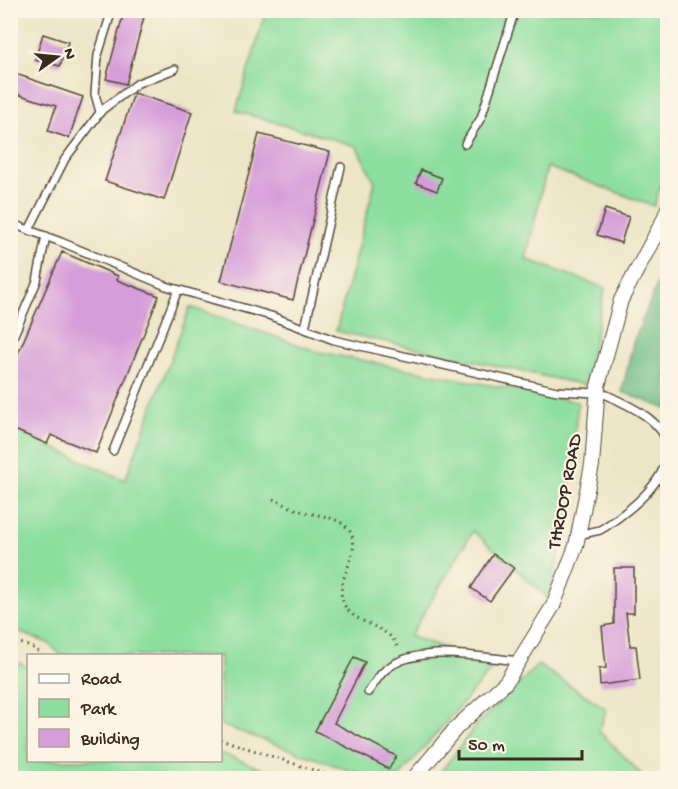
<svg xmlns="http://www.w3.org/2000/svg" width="678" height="789" font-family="'Gochi Hand',sans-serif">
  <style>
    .green { fill: #8cde9f; stroke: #64845e; stroke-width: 1.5 }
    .forest { fill: #71bd86; stroke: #567452; stroke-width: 1.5 }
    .building { fill: #d59dd9 }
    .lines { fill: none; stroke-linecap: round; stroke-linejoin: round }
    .service-casing { stroke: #564637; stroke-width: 10 }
    .minor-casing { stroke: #564637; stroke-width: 16 }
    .path { stroke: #564637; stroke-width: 3; stroke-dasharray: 1.5 4.5; stroke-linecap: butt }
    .service { stroke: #fff; stroke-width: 7 }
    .minor { stroke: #fff; stroke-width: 14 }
    .labels { text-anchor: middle; stroke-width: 4.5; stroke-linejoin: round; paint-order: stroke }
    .street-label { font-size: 20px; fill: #3b2a1e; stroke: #fcf5e5 }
  </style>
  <rect width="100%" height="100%" fill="#fcf5e5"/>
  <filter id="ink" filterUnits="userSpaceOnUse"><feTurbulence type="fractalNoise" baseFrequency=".0167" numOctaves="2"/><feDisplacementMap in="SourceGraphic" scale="12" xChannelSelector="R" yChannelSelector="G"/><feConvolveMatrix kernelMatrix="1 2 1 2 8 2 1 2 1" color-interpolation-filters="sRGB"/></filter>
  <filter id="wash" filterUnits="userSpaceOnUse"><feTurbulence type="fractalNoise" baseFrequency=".008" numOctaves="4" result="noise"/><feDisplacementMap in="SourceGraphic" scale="24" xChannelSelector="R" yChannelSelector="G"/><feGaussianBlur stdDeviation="1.35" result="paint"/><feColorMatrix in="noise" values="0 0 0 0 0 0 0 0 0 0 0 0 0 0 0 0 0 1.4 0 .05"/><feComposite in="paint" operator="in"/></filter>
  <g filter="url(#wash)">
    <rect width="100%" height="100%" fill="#ece5c6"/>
    <g class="green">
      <path d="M266 11H667V166L654 206 547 167 526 259 605 288 585 385 336 331 375 182 356 146 236 111Z"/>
      <path d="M190 307 319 352 578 402 566 526 548 598 473 531 410 636 495 665 398 778H371L221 725 220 656 61 655 48 643 11 629 10 428 125 480Z"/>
      <path d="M11 659 28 667V760H220L221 753 286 778H11Z"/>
      <path d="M538 665 607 709 599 731 645 778H436L477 724Z"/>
    </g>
    <path class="forest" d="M664 268 668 269 667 409 622 392 633 343Z"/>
    <g id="blocks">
      <g class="building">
        <path d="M124 12 144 17 126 84 106 79Z"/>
        <path d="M43 34 68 42 60 66 35 60Z"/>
        <path d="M10 72 83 97 69 138 48 131 56 106 10 92Z"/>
        <path d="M134 93 192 112 164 200 105 181Z"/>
        <path d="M259 134 330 152 293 300 221 281Z"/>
        <path d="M421 170 442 178 437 191 416 183Z"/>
        <path d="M605 209 629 217 621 243 597 235Z"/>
        <path d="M62 252 118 276 117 280 159 296 96 453 51 435 47 444 10 428V372Z"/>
        <path d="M493 554 514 568 490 601 471 588Z"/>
        <path d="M614 568H634V613H626L630 646H636L640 680 600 685 599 669 606 668 602 626 614 624Z"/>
        <path d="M354 657 365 662 334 723 396 756 389 769 315 731Z"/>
      </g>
    </g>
  </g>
  <g filter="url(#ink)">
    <use href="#blocks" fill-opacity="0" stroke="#564637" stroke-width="1.5"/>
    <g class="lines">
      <g class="service-casing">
        <g id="service">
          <path d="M100 112 95 94 98 55 112 10"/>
          <path d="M465 144 481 118 515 10"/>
          <path d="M10 223 61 242 166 286 271 316 334 340 557 391 597 393"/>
          <path d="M29 230 65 159 102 110 138 83 175 69"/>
          <path d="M305 328 341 167"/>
          <path d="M10 344 37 281 46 236"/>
          <path d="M598 391C621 402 662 417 668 446"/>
          <path d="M113 451 178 290"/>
          <path d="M578 535 600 530 605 527C630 510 663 485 668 453"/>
          <path d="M368 692C373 686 377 679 382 673 412 642 480 657 518 661"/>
        </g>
      </g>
      <g class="minor-casing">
        <path id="minor" d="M414 778 457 727 506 682 553 606 576 546 592 465 598 386 621 300 664 219 668 208"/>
      </g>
      <g class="path">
        <path d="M273 499C282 503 290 507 298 510 314 516 338 515 349 530 365 553 332 580 344 604 352 622 379 624 392 638 395 641 397 646 398 650"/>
        <path d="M10 639 36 649 42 656"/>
        <path d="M220 739 337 778"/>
      </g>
      <use href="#service" class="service"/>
      <use href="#minor" class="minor"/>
    </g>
  </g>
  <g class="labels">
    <g class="street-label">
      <text transform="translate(563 491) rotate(-79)" y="7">THROOP ROAD</text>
    </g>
  </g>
  <rect width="678" height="789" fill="none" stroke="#fcf5e5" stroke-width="36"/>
  <rect x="27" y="654" width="195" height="108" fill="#fcf5e5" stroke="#afa495" stroke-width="1.5"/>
  <rect x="39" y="674" width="30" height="9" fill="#ffffff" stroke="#afa495" stroke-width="1.5"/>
  <text x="81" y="684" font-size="18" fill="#3b2a1e">Road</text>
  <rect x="39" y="699" width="30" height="18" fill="#8cde9f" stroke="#afa495" stroke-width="1.5"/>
  <text x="81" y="714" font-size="18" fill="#3b2a1e">Park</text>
  <rect x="39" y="729" width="30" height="18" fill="#d59dd9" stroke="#afa495" stroke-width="1.5"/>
  <text x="81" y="744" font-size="18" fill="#3b2a1e">Building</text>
  <g transform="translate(57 57) rotate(75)" stroke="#fcf5e5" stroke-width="4.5" paint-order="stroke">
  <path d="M0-4.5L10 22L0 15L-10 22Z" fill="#3b2a1e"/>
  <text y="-9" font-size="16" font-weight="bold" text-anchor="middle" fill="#3b2a1e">N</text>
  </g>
  <path d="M459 750v9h123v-9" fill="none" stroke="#3b2a1e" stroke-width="3"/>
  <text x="468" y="750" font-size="18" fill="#3b2a1e" stroke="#fcf5e5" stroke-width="4.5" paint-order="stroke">50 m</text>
</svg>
